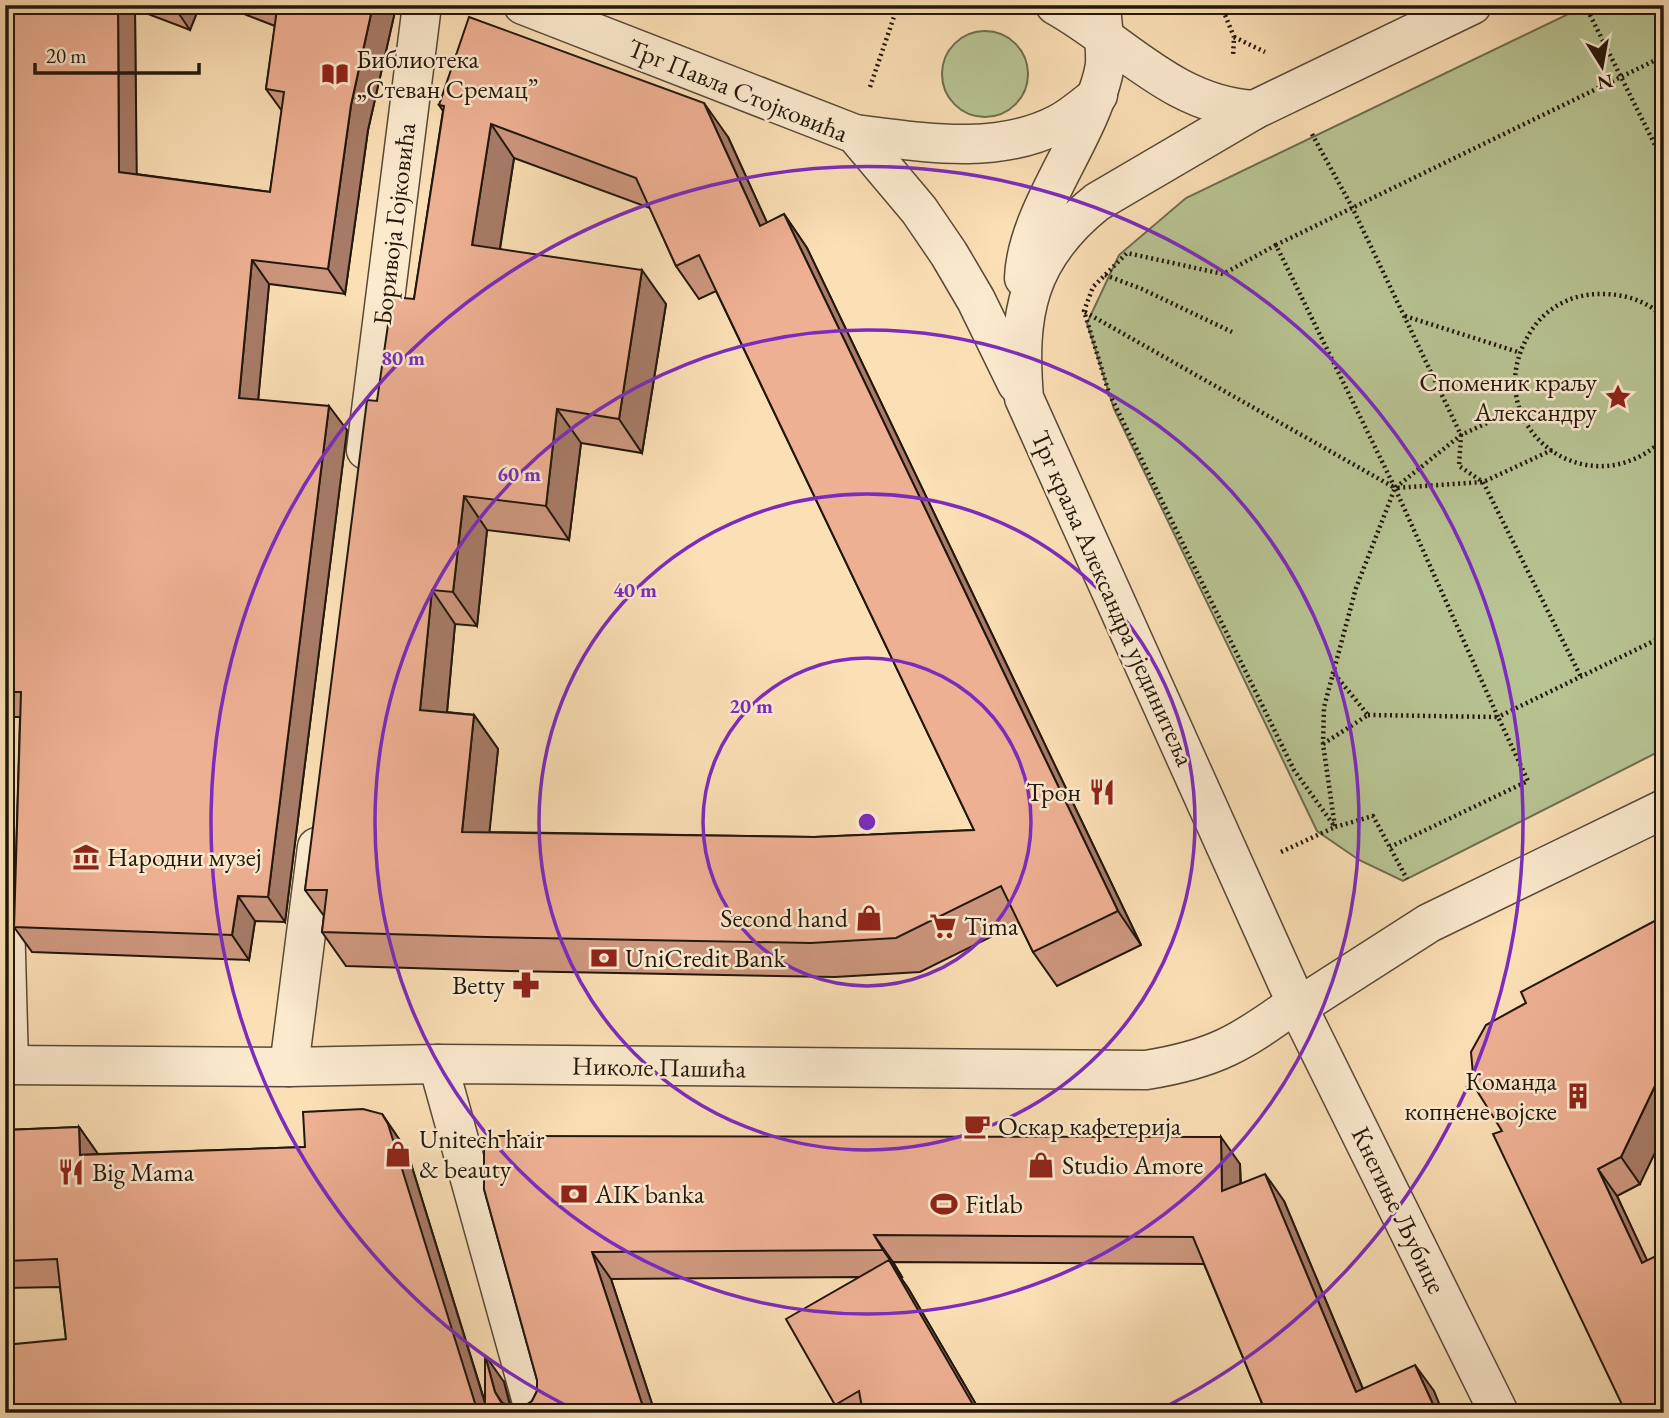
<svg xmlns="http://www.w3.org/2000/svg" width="1669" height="1418" font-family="'EB Garamond',serif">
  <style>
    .green { fill: #b8c392; stroke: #6d6d4f; stroke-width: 2 }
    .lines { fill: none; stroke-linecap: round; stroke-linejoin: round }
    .minor-casing { stroke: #584936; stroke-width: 41 }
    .path { stroke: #22170c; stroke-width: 4.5; stroke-dasharray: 2 3.5; stroke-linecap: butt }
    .minor { stroke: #fceacf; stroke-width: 38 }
    .wall { fill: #cd977e; stroke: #22170c; stroke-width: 2; fill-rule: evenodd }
    .shaded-wall { fill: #a77b67; stroke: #22170c; stroke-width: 2 }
    .building { fill: #eeb093; stroke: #22170c; stroke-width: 2; fill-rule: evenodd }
    .ring { fill: none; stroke: #7b2cbf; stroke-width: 3.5 }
    .labels { text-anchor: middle; stroke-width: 5; stroke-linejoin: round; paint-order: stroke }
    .poi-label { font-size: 26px; fill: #22170c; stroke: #fceacf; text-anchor: start }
    .street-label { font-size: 26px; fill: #22170c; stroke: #fceacf }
    .centre { fill: #7b2cbf; stroke: #fceacf; stroke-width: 3.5 }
    .ring-label { font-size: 21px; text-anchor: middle; font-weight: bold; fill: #7b2cbf; stroke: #fceacf; stroke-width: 5; stroke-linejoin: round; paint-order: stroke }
  </style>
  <rect width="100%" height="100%" fill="#fbdfb5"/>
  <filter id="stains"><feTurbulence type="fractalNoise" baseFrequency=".00286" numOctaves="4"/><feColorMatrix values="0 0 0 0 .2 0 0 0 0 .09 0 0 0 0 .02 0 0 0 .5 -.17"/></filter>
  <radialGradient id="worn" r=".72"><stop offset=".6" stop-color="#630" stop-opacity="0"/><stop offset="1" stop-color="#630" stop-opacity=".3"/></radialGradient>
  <g class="green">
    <path d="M1587 5H1664V749L1403 881 1359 860 1317 831 1114 409 1087 323 1119 255 1186 198Z"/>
    <circle cx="985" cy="74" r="43"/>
  </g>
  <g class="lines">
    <g class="minor-casing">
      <g id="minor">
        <path d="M523 5 855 134 919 210 949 254 976 300 1017 384"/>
        <path d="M1055 5C1122 42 1172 105 1254 110"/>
        <path d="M1472 5 1254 110 1097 202C1027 258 1017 314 1024 398L1298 1007 1499 1413"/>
        <path d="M855 134C921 142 996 156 1058 124 1073 116 1085 105 1098 95"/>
        <path d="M1024 278C1026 223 1070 162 1091 110 1097 95 1103 80 1105 64 1106 45 1102 24 1101 5"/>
        <path d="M366 450 422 5"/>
        <path d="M5 917 9 1065"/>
        <path d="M1298 1007 1429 923 1664 809"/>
        <path d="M438 1064 535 1413"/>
        <path d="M5 1065 289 1067 438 1064 1146 1070C1215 1059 1241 1043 1296 1003"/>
        <path d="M289 1067 317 847"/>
      </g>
    </g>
    <g class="path">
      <path d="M1221 5 1234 37 1233 57"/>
      <path d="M1585 5 1664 163"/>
      <path d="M1234 37 1265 52"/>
      <path d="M870 87 898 5"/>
      <path d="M1312 134 1352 207 1461 435 1459 466 1483 482 1581 677"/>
      <path d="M1276 245 1223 274 1127 253 1093 287 1084 311 1109 393 1294 770 1335 827 1373 816 1407 879"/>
      <path d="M1105 275 1142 289 1232 332"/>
      <path d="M1657 311 1664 308"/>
      <path d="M1085 312 1395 488 1461 435 1520 408"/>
      <path d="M1405 316 1518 352"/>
      <path d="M1664 319C1649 300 1621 293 1597 294 1570 295 1546 308 1531 331 1473 422 1586 513 1664 439"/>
      <path d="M1552 450 1483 482 1395 488 1276 245 1664 56"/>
      <path d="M1368 715 1498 717 1528 781 1390 847"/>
      <path d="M1323 744 1368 715 1332 671"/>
      <path d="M1281 852 1335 827 1323 744 1324 707 1356 588 1395 488 1498 717 1664 636"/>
    </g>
    <use href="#minor" class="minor"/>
  </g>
  <g class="wall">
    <path d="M5 5H200L190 30 135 9 136 174 270 192 282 111 266 89 275 26 221 5H395L396 7 368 130 345 294 269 284 258 400 347 430 285 922 255 921 249 960 32 952 14 927 20 717H5Z"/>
    <path d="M439 105 728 137 767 223 784 214 807 248 1141 945 1057 986 1033 952 1019 923 920 972 835 977 509 971 346 966 322 932 324 916 305 890 377 401 414 299 443 111ZM514 158 650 208 676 266 699 299 716 291 974 830 814 837 489 832 498 749 474 715 447 712 455 624 477 626 487 530 569 540 581 443 642 453 666 304 500 249Z"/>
    <path d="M1526 1003 1640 1184 1617 1196 1647 1261 1664 1413 1502 1131Z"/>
    <path d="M382 1114 407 1151 485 1402 504 1382 511 1407H523L532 1401 537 1391V1380L484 1189 1240 1164 1241 1184 1284 1201 1363 1389 1434 1391 1266 1413 1204 1264 893 1262 902 1277H900L908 1288 981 1413H841L835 1405 858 1277 611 1279 655 1413H5L66 1339 60 1287 5 1288V1130L79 1127 98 1154 305 1147Z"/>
  </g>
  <g class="shaded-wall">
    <path d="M118 5H133L135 9 137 197 119 172Z"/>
    <path d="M173 5H200L190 30Z"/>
    <path d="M373 5H395L396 7 368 130 345 294 328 269 351 105Z"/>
    <path d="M704 103 728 137 784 260 760 226Z"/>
    <path d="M491 124 514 158 495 279 472 245Z"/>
    <path d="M784 214 807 248 1141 945 1118 911Z"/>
    <path d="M252 260 269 284 256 423 239 398Z"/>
    <path d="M642 270 666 304 642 453 619 419Z"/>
    <path d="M329 406 347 430 285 922 268 897Z"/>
    <path d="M557 409 581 443 569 540 546 506Z"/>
    <path d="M464 496 487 530 477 626 453 592Z"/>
    <path d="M432 590 455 624 444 744 420 710Z"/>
    <path d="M474 715 498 749 486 866 462 832Z"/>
    <path d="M238 896 255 921 249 960 232 935Z"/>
    <path d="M1664 1067V1134L1640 1184 1621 1157Z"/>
    <path d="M382 1114 407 1151 488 1413H478Z"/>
    <path d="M79 1127 98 1154 80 1155Z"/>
    <path d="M1221 1137 1240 1164 1241 1218 1222 1191Z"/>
    <path d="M1598 1169 1617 1196 1661 1290 1642 1263Z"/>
    <path d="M1265 1174 1284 1201 1373 1413 1356 1392Z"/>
    <path d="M874 1235 893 1262 902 1277 883 1250Z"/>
    <path d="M592 1252 611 1279 655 1413H645Z"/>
    <path d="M889 1260 908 1288 981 1413H976Z"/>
    <path d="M485 1355 504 1382 512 1413H509L495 1392Z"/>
    <path d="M1415 1365 1434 1391 1443 1413H1437Z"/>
  </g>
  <g class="building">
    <path d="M5 5H118L119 172 270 192 284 92 266 89 277 9 268 5H373L351 105 328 269 252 260 239 398 329 406 268 897 238 896 232 935 14 927 21 692H5Z"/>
    <path d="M469 17 704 103 760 226 784 214 1118 911 1033 952 1001 886 896 938 811 943 486 937 322 932 327 890H305L367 400 377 401 392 297 414 299 444 106 439 105ZM491 124 636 178 676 266 699 255 974 830 814 837 462 832 474 715 420 710 432 590 453 592 464 496 546 506 557 409 619 419 642 270 472 245Z"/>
    <path d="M1664 916V1067L1621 1157 1598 1169 1642 1263 1664 1252V1413H1626L1493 1134 1502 1131 1474 1086 1471 1052 1486 1025 1526 1003 1521 992Z"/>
    <path d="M363 1109 382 1114 388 1124 478 1413H5V1345L66 1339 57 1259 5 1261V1130L79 1127 80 1155 305 1147 303 1112Z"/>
    <path d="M484 1136 1221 1137 1222 1191 1265 1174 1356 1392 1415 1365 1437 1413H1266L1193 1237 874 1235 883 1250 592 1252 645 1413H485V1355L495 1392 501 1402 511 1407H523L532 1401 537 1391V1380L484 1189Z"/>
    <path d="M889 1260 975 1408 976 1413H863L859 1391 835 1405 786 1319Z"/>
  </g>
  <g class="ring">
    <circle cx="867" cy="822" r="164"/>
    <circle cx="867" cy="822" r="328"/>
    <circle cx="867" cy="822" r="492"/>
    <path d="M579 1412A656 656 0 1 1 1155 1412"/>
  </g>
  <defs>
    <g id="library-bare" transform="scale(2.1)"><path d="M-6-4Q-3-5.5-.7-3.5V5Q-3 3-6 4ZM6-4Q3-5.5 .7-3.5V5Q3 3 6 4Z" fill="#8f2418" stroke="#fceacf" stroke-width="2.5" paint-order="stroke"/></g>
    <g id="sight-bare" transform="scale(2.1)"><path d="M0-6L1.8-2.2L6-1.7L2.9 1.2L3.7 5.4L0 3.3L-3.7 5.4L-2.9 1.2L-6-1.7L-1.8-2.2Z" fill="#8f2418" stroke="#fceacf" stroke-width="2.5" paint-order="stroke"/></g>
    <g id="restaurant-bare" transform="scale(2.1)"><path d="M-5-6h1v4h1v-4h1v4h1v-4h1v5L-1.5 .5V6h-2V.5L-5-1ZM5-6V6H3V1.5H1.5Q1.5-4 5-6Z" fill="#8f2418" stroke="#fceacf" stroke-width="2.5" paint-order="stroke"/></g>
    <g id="museum-bare" transform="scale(2.1)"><path d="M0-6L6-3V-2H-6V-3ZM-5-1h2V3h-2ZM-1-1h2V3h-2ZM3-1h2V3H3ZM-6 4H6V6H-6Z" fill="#8f2418" stroke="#fceacf" stroke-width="2.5" paint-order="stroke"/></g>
    <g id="shop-bare" transform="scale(2.1)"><path d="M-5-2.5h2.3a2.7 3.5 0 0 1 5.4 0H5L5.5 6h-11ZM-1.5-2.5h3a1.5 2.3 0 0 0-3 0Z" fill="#8f2418" stroke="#fceacf" stroke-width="2.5" paint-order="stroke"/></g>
    <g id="supermarket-bare" transform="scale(2.1)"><path d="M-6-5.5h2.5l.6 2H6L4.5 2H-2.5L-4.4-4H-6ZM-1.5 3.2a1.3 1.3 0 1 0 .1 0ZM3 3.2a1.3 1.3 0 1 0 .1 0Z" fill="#8f2418" stroke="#fceacf" stroke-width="2.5" paint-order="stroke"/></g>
    <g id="bank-bare" transform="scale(2.1)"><path d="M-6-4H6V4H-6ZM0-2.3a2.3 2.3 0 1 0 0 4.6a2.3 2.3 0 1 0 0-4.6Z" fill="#8f2418" stroke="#fceacf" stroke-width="2.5" paint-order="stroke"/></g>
    <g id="pharmacy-bare" transform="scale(2.1)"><path d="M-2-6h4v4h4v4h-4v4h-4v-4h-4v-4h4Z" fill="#8f2418" stroke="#fceacf" stroke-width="2.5" paint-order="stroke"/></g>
    <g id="building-bare" transform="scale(2.1)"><path d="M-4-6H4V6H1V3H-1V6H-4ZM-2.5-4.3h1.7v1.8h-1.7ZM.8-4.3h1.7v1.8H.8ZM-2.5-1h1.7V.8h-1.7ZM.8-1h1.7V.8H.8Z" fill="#8f2418" stroke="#fceacf" stroke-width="2.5" paint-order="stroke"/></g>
    <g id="cafe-bare" transform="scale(2.1)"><path d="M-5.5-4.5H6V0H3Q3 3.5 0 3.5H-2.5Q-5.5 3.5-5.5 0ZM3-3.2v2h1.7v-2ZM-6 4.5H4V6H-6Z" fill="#8f2418" stroke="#fceacf" stroke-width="2.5" paint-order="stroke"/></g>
    <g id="stadium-bare" transform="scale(2.1)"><path d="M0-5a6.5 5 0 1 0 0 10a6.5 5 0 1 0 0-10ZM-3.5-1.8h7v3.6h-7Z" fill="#8f2418" stroke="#fceacf" stroke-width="2.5" paint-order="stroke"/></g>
  </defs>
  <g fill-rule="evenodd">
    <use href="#library-bare" x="335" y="74"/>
    <use href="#sight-bare" x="1618" y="397"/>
    <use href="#restaurant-bare" x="1102" y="792"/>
    <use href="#museum-bare" x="86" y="857"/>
    <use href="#shop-bare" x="869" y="918"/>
    <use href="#supermarket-bare" x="943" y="926"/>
    <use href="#bank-bare" x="604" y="958"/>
    <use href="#pharmacy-bare" x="526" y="985"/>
    <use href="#building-bare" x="1578" y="1096"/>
    <use href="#cafe-bare" x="977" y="1126"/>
    <use href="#shop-bare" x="398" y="1154"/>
    <use href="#shop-bare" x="1041" y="1165"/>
    <use href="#restaurant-bare" x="71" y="1172"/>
    <use href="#bank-bare" x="574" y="1194"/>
    <use href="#stadium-bare" x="944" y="1204"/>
  </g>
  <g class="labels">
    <g class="poi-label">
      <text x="356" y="68">Библиотека<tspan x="356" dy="30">„Стеван Сремац”</tspan></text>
      <text x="1597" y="391" text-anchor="end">Споменик краљу<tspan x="1597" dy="30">Александру</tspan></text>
      <text x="1081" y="801" text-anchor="end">Трон</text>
      <text x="107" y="866">Народни музеј</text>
      <text x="848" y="927" text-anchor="end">Second hand</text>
      <text x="964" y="935">Tima</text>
      <text x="625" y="967">UniCredit Bank</text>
      <text x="505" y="994" text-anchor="end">Betty</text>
      <text x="1557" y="1090" text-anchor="end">Команда<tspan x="1557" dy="30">копнене војске</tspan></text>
      <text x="998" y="1135">Оскар кафетерија</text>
      <text x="419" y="1148">Unitech hair<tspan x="419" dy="30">&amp; beauty</tspan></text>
      <text x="1062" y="1174">Studio Amore</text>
      <text x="92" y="1181">Big Mama</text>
      <text x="595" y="1203">AIK banka</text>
      <text x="965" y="1213">Fitlab</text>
    </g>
    <g class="street-label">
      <text transform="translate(738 90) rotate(22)" y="9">Трг Павла Стојковића</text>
      <text transform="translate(394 224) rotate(-83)" y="9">Боривоја Гојковића</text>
      <text transform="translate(1113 598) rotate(66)" y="9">Трг краља Александра ујединитеља</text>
      <text transform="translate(659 1067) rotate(1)" y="9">Николе Пашића</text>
      <text transform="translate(1399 1210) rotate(64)" y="9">Кнегиње Љубице</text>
    </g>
  </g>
  <circle cx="867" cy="822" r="10" class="centre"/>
  <g class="ring-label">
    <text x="403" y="365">80 m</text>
    <text x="519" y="481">60 m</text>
    <text x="635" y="597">40 m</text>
    <text x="751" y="713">20 m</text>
  </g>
  <rect width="1669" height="1418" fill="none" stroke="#fbdfb5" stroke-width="28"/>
  <rect x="7" y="7" width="1655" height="1404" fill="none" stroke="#22170c" stroke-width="3.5"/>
  <rect x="14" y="14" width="1641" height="1390" fill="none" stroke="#22170c" stroke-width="2"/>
  <g transform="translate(1602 66) rotate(169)" stroke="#fceacf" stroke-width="5" paint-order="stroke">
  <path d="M0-5L12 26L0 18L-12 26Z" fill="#22170c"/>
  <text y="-10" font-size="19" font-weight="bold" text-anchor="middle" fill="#22170c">N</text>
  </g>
  <path d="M35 63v10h164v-10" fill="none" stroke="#22170c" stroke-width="3.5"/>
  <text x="46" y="63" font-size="21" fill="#22170c" stroke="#fceacf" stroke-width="5" paint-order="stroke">20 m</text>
  <rect width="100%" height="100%" filter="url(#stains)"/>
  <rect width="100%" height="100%" fill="url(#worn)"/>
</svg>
